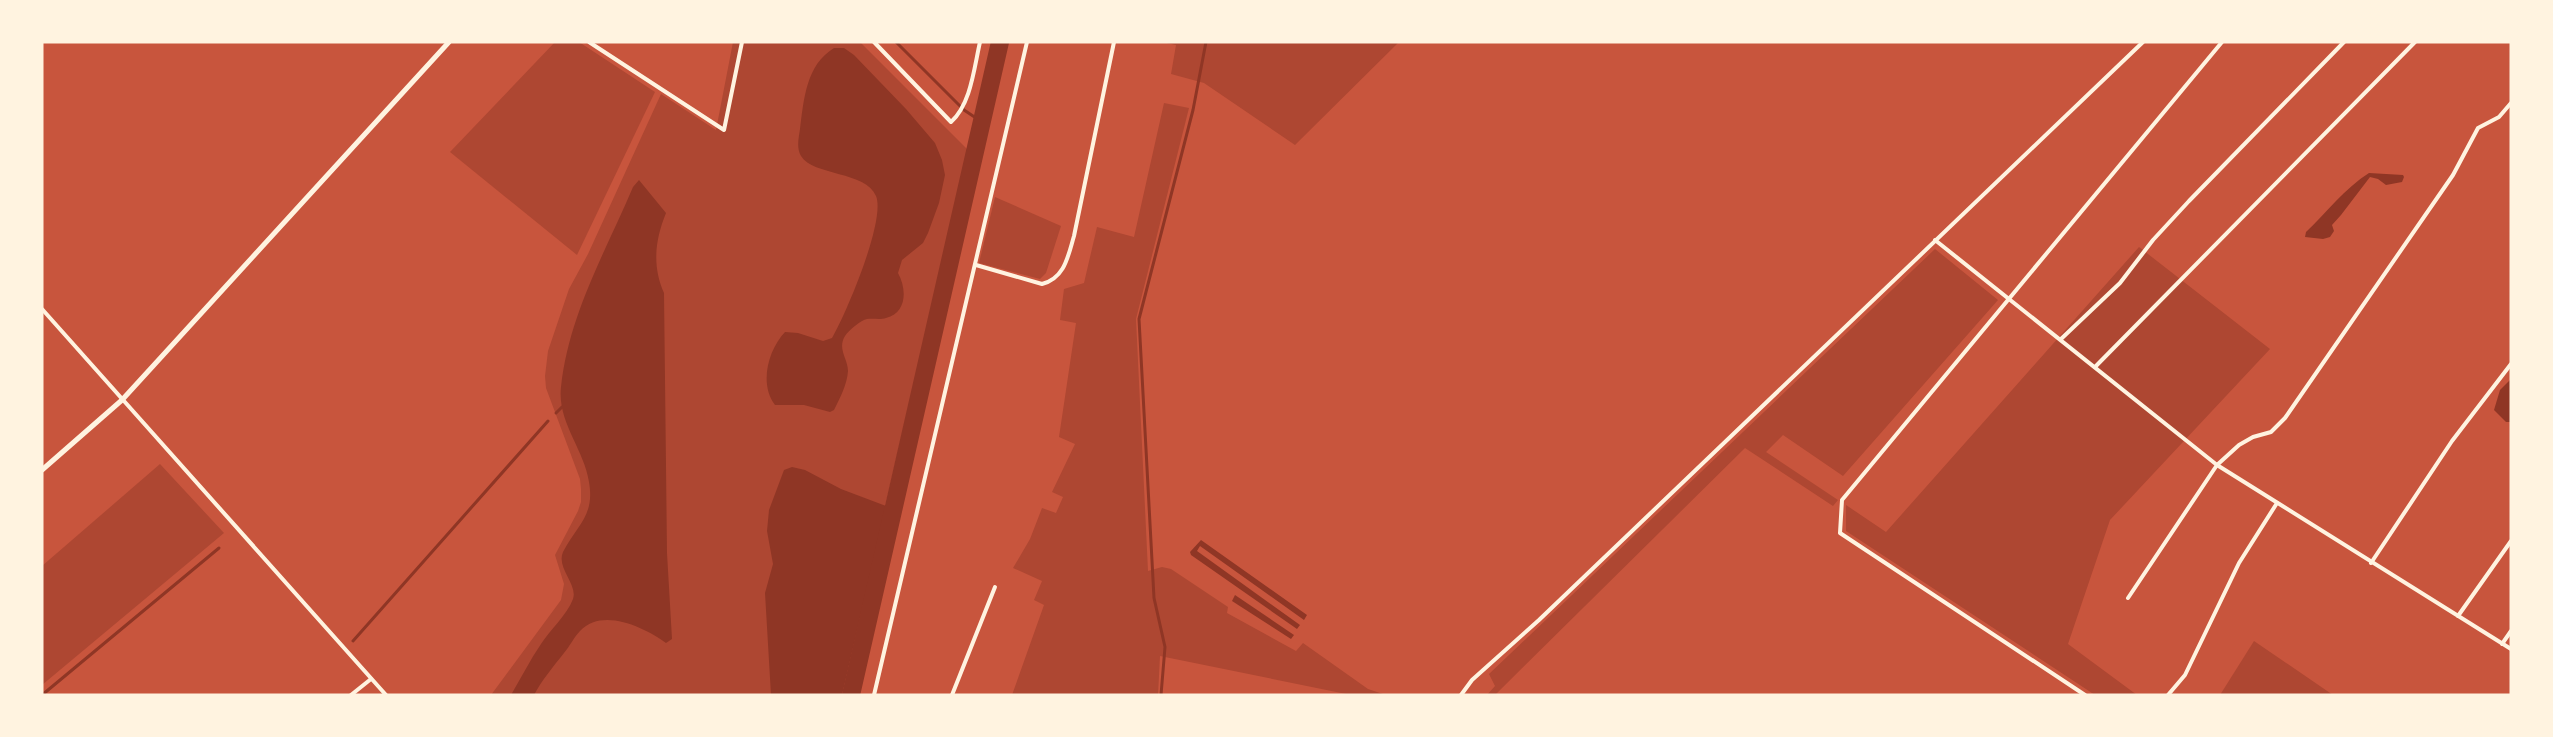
<svg xmlns="http://www.w3.org/2000/svg" width="2553" height="737" font-family="Mulish,sans-serif">
  <style>
    .green { fill: #ae4732 }
    .water { fill: #8f3625 }
    .lines { fill: none; stroke-linecap: round; stroke-linejoin: round }
    .stream { stroke: #8f3625; stroke-width: 3 }
    .river { stroke: #8f3625; stroke-width: 18 }
    .minor { stroke: #fff3e0; stroke-width: 4 }
    .tertiary { stroke: #fff3e0; stroke-width: 5 }
  </style>
  <rect width="100%" height="100%" fill="#c8553d"/>
  <g class="green">
    <path d="M555 42H579L655 92 577 255 450 152Z"/>
    <path d="M733 42H860L968 150 841 695H491L561 600 564 584 555 555 578 511 581 502V489L580 479 546 388 545 376 548 351 569 289 588 254 661 94 716 130Z"/>
    <path d="M1162 42H1399L1295 145 1204 83 1171 74 1176 45Z"/>
    <path d="M1164 103 1189 108 1136 319 1148 571 1162 567 1171 569 1228 607 1227 613 1296 651 1303 643 1368 689 1386 695H1351L1160 656 1158 695H1012L1044 605 1034 600 1042 581 1013 568 1030 539 1042 508 1056 513 1063 497 1052 492 1075 444 1059 437 1076 323 1060 320 1064 289 1084 283 1097 227 1134 237Z"/>
    <path d="M995 197 1061 226 1046 273 1040 279 979 263Z"/>
    <path d="M2139 247 2270 349 2110 520 2068 644 2137 695H2095L1846 531V505L1886 532Z"/>
    <path d="M1935 249 1998 300 1843 476 1783 435 1766 452 1838 500 1833 506 1745 448 1495 695H1487L1495 686 1489 674Z"/>
    <path d="M160 464 224 533 42 685V566Z"/>
    <path d="M2254 641 2333 695H2220Z"/>
  </g>
  <g class="water">
    <path d="M834 48H844L854 55 906 109 935 143 942 160 945 175 939 203 928 233 923 243 902 260 898 273C907 289 907 313 886 318 880 320 873 318 867 319 861 320 849 330 845 336 837 349 848 359 848 371 847 385 840 398 834 410L830 412 804 405H775C759 384 768 350 785 332L798 333 823 341 832 338C846 314 886 220 876 196 866 171 813 176 801 156 796 147 799 137 800 129 804 99 806 65 834 48Z"/>
    <path d="M2369 173 2403 175 2404 177 2402 182 2386 185 2378 179 2370 177 2341 215 2332 225 2334 231 2330 237 2323 239 2305 237 2306 232C2326 213 2345 188 2369 173Z"/>
    <path d="M639 180 666 213C655 240 652 266 664 293L667 553 672 639 666 643C645 628 603 607 580 631 574 637 570 646 564 653 553 667 542 680 534 695H511C521 678 530 660 541 644 550 630 567 615 573 599 578 584 556 568 563 552 577 525 595 516 589 482 584 449 557 422 561 387 569 314 605 253 633 187Z"/>
    <path d="M2511 379V422H2506L2494 410 2500 390Z"/>
    <path d="M792 467 805 470 841 489 886 506 842 695H771L765 593 773 564 767 531 769 510 784 470Z"/>
    <path d="M1201 540 1307 615 1304 620 1200 546 1197 551 1300 625 1297 629 1191 555 1190 552Z"/>
    <path d="M1235 595 1294 635 1291 639 1232 601Z"/>
  </g>
  <g class="lines">
    <g class="stream">
      <path d="M896 42 964 110 982 122"/>
      <path d="M556 413 562 407"/>
      <path d="M353 641 548 421"/>
      <path d="M42 695 219 548"/>
      <path d="M1161 695 1165 647 1154 598 1139 319 1193 110 1206 42"/>
    </g>
    <path class="river" d="M851 695 1000 42"/>
    <g class="minor">
      <path d="M589 42 724 130 742 42"/>
      <path d="M874 42 951 122C971 104 974 68 980 42"/>
      <path d="M1935 240 2217 465 2511 649"/>
      <path d="M976 265 1042 284C1065 278 1068 256 1074 236L1114 42"/>
      <path d="M42 309 386 695"/>
      <path d="M2061 339 2120 283 2153 240 2189 201 2344 42"/>
      <path d="M2095 367 2415 42"/>
      <path d="M2371 563 2452 441 2511 364"/>
      <path d="M2128 598 2217 465 2239 445 2253 437 2271 432 2285 418 2453 175 2478 128 2499 117 2511 103"/>
      <path d="M2458 616 2511 541"/>
      <path d="M2502 644 2511 631"/>
      <path d="M351 695 371 679"/>
      <path d="M874 695 1027 42"/>
      <path d="M952 695 995 587"/>
      <path d="M1461 695 1472 680 1539 620 2143 42"/>
      <path d="M2085 695 1840 533 1842 500 2222 42"/>
      <path d="M2168 695 2185 675 2239 563 2277 503"/>
    </g>
    <path class="tertiary" d="M42 470 122 400 449 42"/>
  </g>
  <rect width="2553" height="737" fill="none" stroke="#fff3e0" stroke-width="87"/>
</svg>
